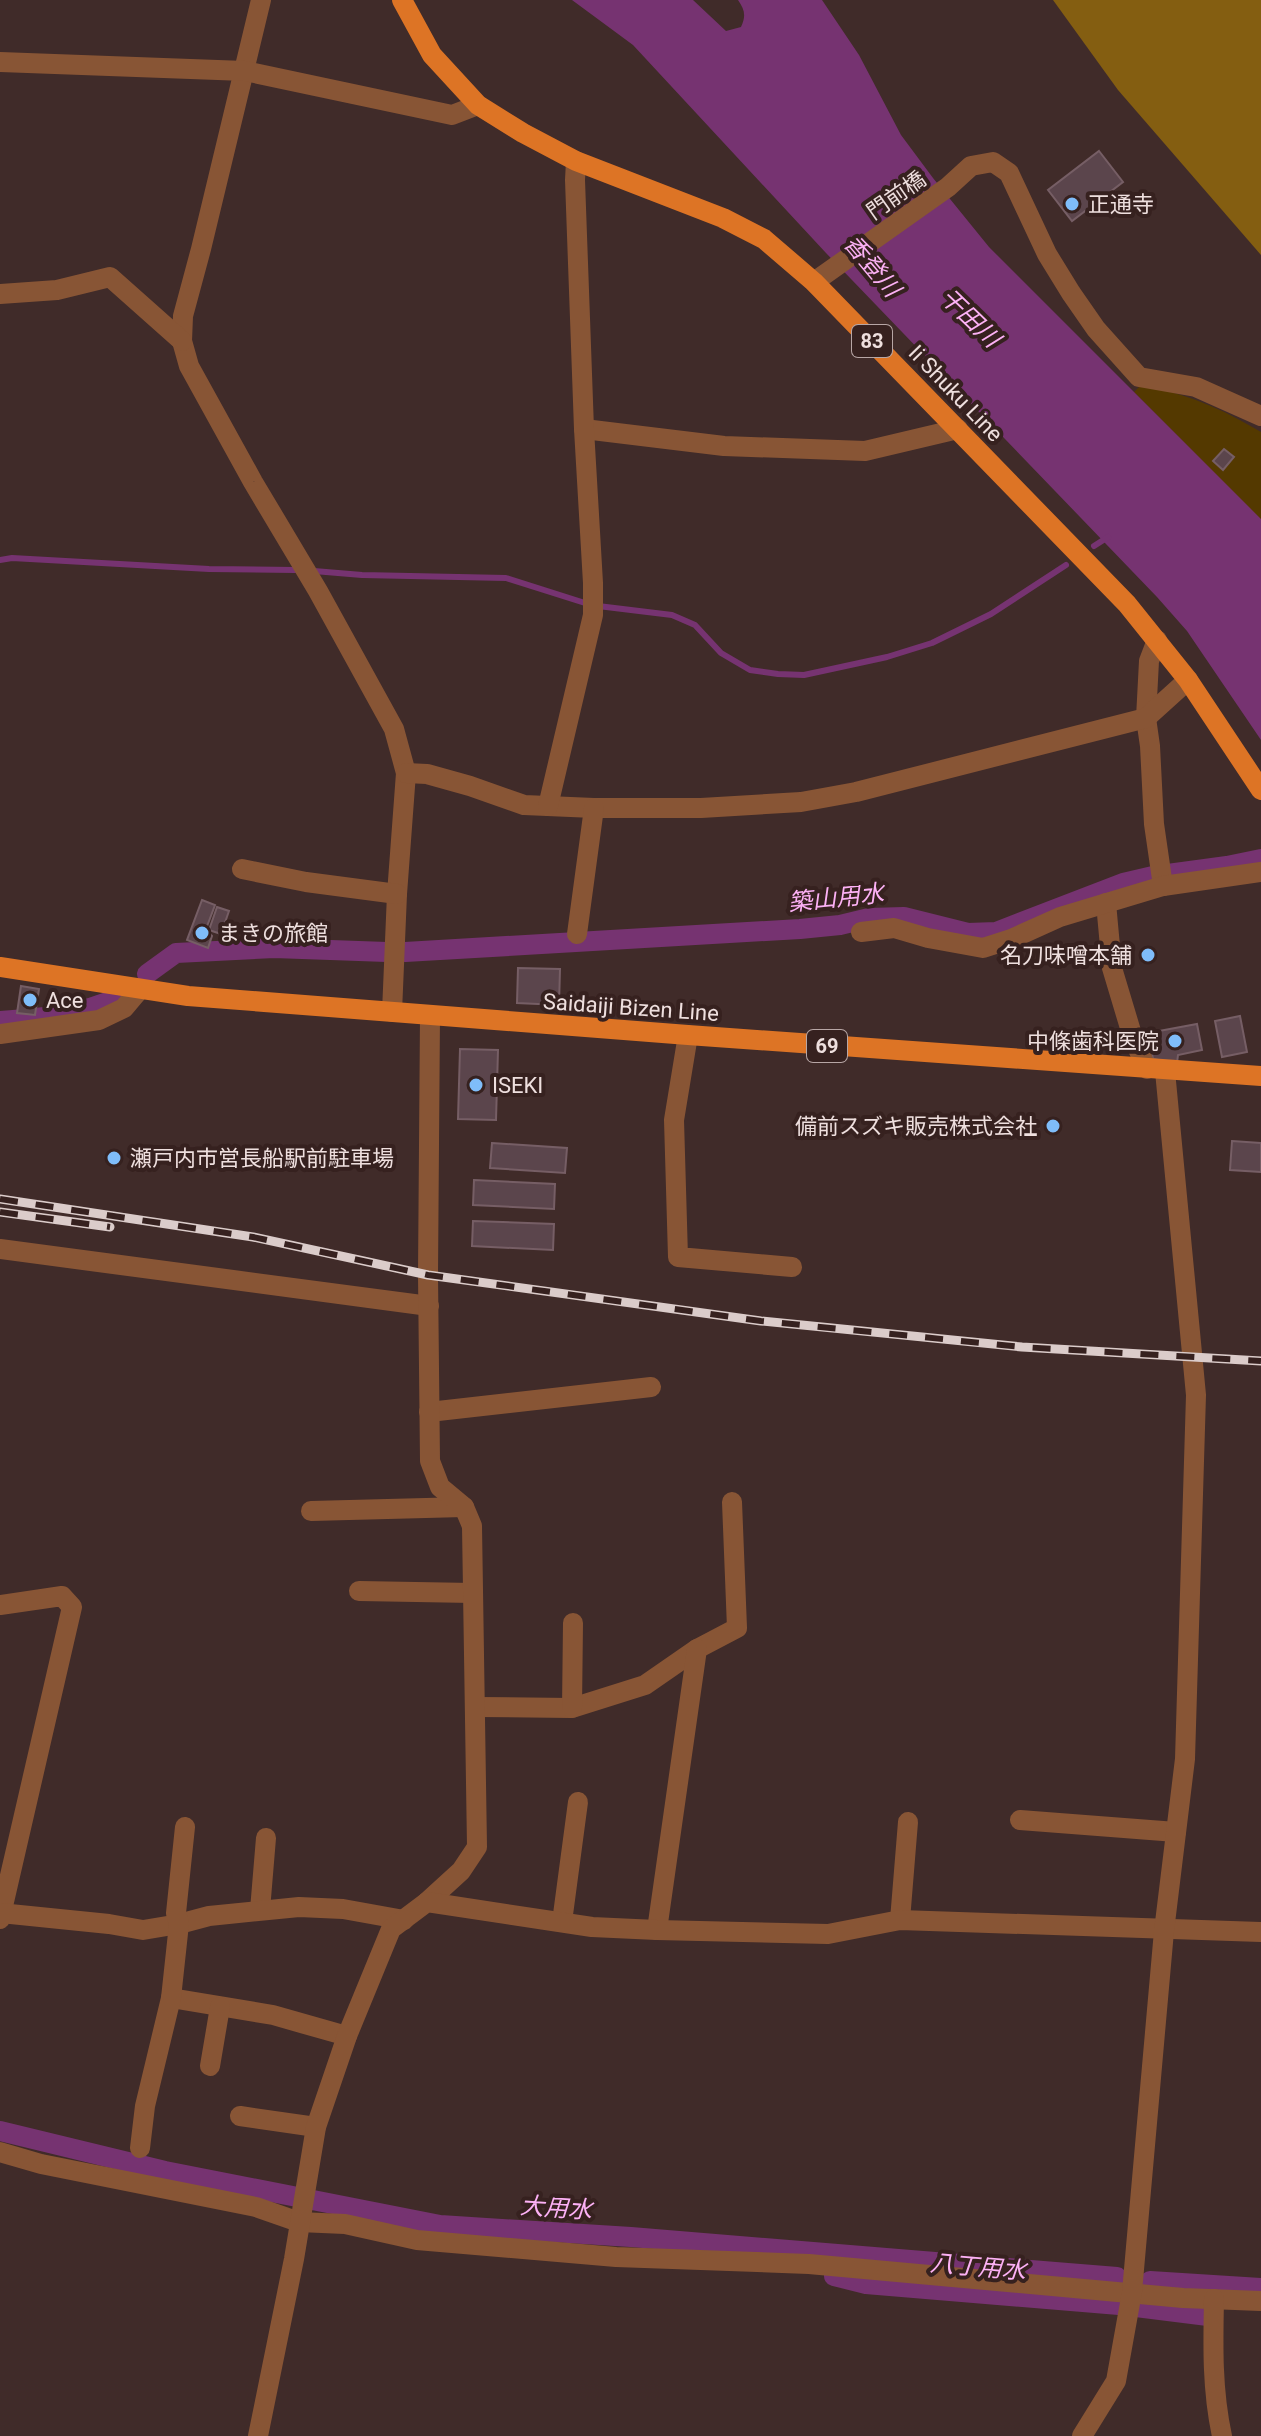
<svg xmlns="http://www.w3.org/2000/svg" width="1261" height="2436" font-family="Roboto,'Noto Sans JP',sans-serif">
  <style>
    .green { fill: #543900 }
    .forest { fill: #845e11 }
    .water { fill: #763371 }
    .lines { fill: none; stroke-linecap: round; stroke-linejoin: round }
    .stream { stroke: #763371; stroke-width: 6 }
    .canal { stroke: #763371; stroke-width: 20 }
    .building { fill: #5b454c; stroke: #765e65; stroke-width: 2 }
    .minor { stroke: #885535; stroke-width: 20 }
    .major { stroke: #dd7425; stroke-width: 20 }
    .rail-casing { stroke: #dbccca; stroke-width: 9 }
    .rail { stroke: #36211f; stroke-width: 6; stroke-dasharray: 18; stroke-linecap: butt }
    .poi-dot { fill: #7fbdfa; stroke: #36211f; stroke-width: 3 }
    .labels { text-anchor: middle; stroke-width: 8; stroke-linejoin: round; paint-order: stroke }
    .shield { fill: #36211f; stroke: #b7a6a5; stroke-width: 2 }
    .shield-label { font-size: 20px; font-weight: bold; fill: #eedfde }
    .street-label { font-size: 22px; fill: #eedfde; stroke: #36211f }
    .poi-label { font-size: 22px; fill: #eedfde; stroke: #36211f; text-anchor: start }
    .water-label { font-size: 24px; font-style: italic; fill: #fcb1f5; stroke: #36211f }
  </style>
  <rect width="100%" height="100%" fill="#402b29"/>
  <path class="green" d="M1140 386C1185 392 1222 409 1261 432V520L1134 392Z"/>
  <path class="forest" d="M1053 0H1261V255L1118 90Z"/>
  <path class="water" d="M572 0H693L726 31 741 27C746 16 745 10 738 0H822L859 55 901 135 933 178 989 247 1261 519V740L1187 631 1157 597 826 253 633 45Z"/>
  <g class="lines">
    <g class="stream">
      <path d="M1094 546 1108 537"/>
      <path d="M0 560 12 558 209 569 295 570"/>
      <path d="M314 571 362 575 506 578 585 603"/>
      <path d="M598 606 672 615 695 625 721 653 750 670 778 674 804 675 887 657 932 643 991 614 1066 565"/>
    </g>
    <g class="canal">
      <path d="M405 952 800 929 840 925 869 918 904 917 968 933 996 932 1123 883 1153 876 1227 866 1261 859"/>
      <path d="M147 974 176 953 274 948 387 952"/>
      <path d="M0 1021C42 1018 80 1015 119 997"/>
      <path d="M0 2131 165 2171 440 2225 631 2237 1117 2277"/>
      <path d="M834 2276 866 2284 1119 2305"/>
      <path d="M1150 2281 1261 2288"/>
      <path d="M1136 2307 1208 2316"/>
    </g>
  </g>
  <g class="building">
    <path d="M1099 151 1123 182 1072 221 1048 190Z"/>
    <path d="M1224 449 1234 457 1223 470 1213 461Z"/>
    <path d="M202 900 215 905 206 929 212 936 208 948 187 940Z"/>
    <path d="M217 907 229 911 221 934 209 930Z"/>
    <path d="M518 968 560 969 559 1005 517 1003Z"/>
    <path d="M21 986 39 989 35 1015 17 1013Z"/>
    <path d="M1240 1016 1247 1052 1222 1057 1215 1021Z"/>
    <path d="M1197 1024 1202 1050 1178 1055 1177 1063 1153 1059 1148 1033Z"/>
    <path d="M460 1049 498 1050 496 1120 458 1119Z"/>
    <path d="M1232 1141 1261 1143V1172L1230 1170Z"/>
    <path d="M492 1143 567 1148 565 1173 490 1168Z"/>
    <path d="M474 1180 555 1184 554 1209 473 1205Z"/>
    <path d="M473 1221 554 1224 553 1250 472 1246Z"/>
  </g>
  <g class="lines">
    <g class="minor">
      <path d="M261 0 201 249 183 316 182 341 189 366 253 482 318 591 394 729 406 773 397 894 392 1012"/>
      <path d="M0 62 245 71 452 115 478 105"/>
      <path d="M814 282 948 187 971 166 993 162 1009 173 1047 254 1071 293 1096 329 1139 377 1196 387 1261 416"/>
      <path d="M0 294 57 290 110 277 182 341"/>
      <path d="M584 429 724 446 865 451 958 429"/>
      <path d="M1157 640 1149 661 1146 718 1150 746 1154 824 1163 886"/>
      <path d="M406 773 427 774 470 786 524 805 594 808H701L801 802 856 792 1146 718 1188 680"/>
      <path d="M548 806 593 615V583L584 429 575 180 576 161"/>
      <path d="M242 869 306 882 397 894"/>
      <path d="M1106 903 1112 968 1133 1038 1147 1069"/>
      <path d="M861 932 894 928 928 938 983 948 1011 939 1060 917 1163 886 1261 872"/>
      <path d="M577 934 594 808"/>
      <path d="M0 1034 99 1020 124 1008 140 989"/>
      <path d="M688 1035 674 1120 678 1257 792 1267"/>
      <path d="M0 1249 429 1306"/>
      <path d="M429 1412 651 1387"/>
      <path d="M311 1511 464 1507"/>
      <path d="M359 1591 473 1593"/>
      <path d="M0 1605 62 1596 72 1607 0 1919"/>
      <path d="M476 1707 572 1708 645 1685 697 1649 737 1628 732 1502"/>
      <path d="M572 1708 573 1623"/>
      <path d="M1020 1820 1176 1832"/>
      <path d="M427 1902 461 1871 477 1847 472 1526 464 1507 440 1487 430 1461 428 1275 430 1016"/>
      <path d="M260 1910 266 1838"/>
      <path d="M0 1913 109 1924 143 1930 179 1924 209 1916 299 1907 343 1909 404 1920"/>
      <path d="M900 1920 908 1822"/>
      <path d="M562 1922 578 1802"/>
      <path d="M657 1930 697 1649"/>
      <path d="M171 1998 273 2015 347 2036"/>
      <path d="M210 2066 220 2007"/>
      <path d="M240 2116 316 2127"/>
      <path d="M140 2148 145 2106 171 1998 179 1924 176 1913 185 1827"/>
      <path d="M0 2152 41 2164 256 2207 299 2222 345 2224 417 2240 616 2257 809 2264 1183 2298 1261 2301"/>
      <path d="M1214 2299C1213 2345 1212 2390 1222 2436"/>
      <path d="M258 2436 294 2259 316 2127 347 2036 391 1929 427 1902 592 1927 657 1930 828 1934 900 1920 1261 1932"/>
      <path d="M1082 2436 1116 2381 1132 2292 1164 1931 1185 1759 1196 1395 1165 1071"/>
    </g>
    <g class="major">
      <path d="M402 0 432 55 478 105 523 133 576 161 723 218 764 239 814 282 1127 604 1188 680 1261 790"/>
      <path d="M0 967 188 996 688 1035 1261 1076"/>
    </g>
    <g class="rail-casing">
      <g id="rail">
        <path d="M0 1199 253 1237 428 1275 761 1321 1022 1347 1261 1361"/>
        <path d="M0 1212 110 1227"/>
      </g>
    </g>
    <use href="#rail" class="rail"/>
  </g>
  <g class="poi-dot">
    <circle cx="1072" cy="204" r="8"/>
    <circle cx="202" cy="933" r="8"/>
    <circle cx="1148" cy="955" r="8"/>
    <circle cx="30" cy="1000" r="8"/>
    <circle cx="1175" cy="1041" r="8"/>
    <circle cx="476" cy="1085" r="8"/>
    <circle cx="1053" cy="1126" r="8"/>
    <circle cx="114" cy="1158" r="8"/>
  </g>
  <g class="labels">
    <g class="shield">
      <rect x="852" y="325" width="40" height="32" rx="6"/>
      <rect x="807" y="1030" width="40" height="32" rx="6"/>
    </g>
    <g class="shield-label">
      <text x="872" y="348">83</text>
      <text x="827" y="1053">69</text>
    </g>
    <g class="street-label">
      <text transform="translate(896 195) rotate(-35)" y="8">門前橋</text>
      <text transform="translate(956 393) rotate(46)" y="8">Ii Shuku Line</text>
      <text transform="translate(631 1007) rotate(4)" y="8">Saidaiji Bizen Line</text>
    </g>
    <g class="poi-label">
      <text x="1088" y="212">正通寺</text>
      <text x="218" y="941">まきの旅館</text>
      <text x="1132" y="963" text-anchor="end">名刀味噌本舗</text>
      <text x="46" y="1008">Ace</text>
      <text x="1159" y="1049" text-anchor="end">中條歯科医院</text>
      <text x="492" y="1093">ISEKI</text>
      <text x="1037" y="1134" text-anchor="end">備前スズキ販売株式会社</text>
      <text x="130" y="1166">瀬戸内市営長船駅前駐車場</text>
    </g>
    <g class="water-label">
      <text transform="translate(872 266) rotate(50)" y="8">香登川</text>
      <text transform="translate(970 318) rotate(44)" y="8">干田川</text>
      <text transform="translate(836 898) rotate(-6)" y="8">築山用水</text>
      <text transform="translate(556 2208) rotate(4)" y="8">大用水</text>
      <text transform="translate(978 2267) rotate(5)" y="8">八丁用水</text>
    </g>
  </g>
</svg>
